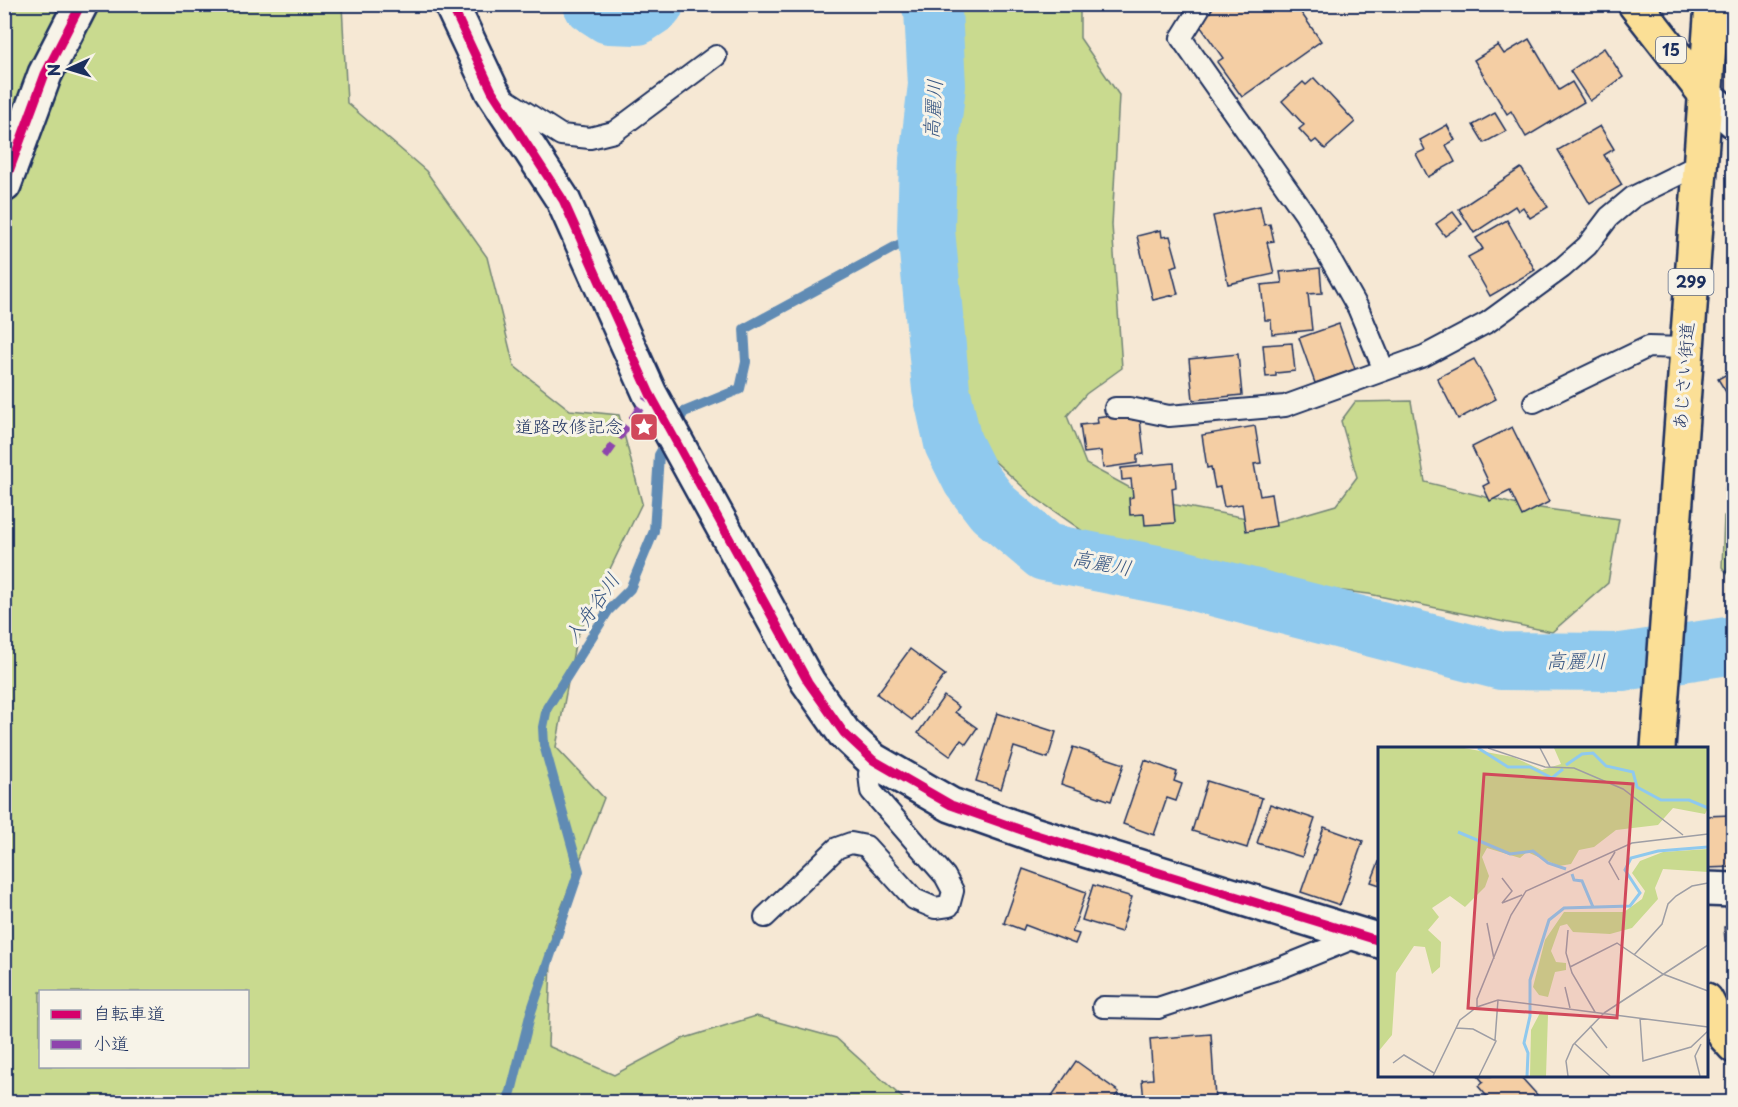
<svg xmlns="http://www.w3.org/2000/svg" width="1738" height="1107" font-family="'Playpen Sans','Klee One',sans-serif">
  <style>
    .green { fill: #c9da8f; stroke: #728476; stroke-width: 1.5; fill-rule: evenodd }
    .lines { fill: none; stroke-linecap: round; stroke-linejoin: round }
    .stream { stroke: #618bb4; stroke-width: 10 }
    .river { stroke: #8fc9ee; stroke-width: 58 }
    .building { fill: #f4cea4; stroke: #1b2f5e; stroke-width: 1.5 }
    .lane-casing { stroke: #1b2f5e; stroke-width: 24 }
    .street-casing { stroke: #1b2f5e; stroke-width: 38 }
    .secondary-casing { stroke: #1b2f5e; stroke-width: 38 }
    .primary-casing { stroke: #1b2f5e; stroke-width: 38 }
    .highway-casing { stroke: #1b2f5e; stroke-width: 38 }
    .lane { stroke: #f7f3e8; stroke-width: 20 }
    .street { stroke: #f7f3e8; stroke-width: 33 }
    .secondary { stroke: #f7f3e8; stroke-width: 33 }
    .primary { stroke: #fbdf96; stroke-width: 33 }
    .highway { stroke: #fbdf96; stroke-width: 33 }
    .quiet { stroke: #8e44ad; stroke-width: 8; stroke-dasharray: 15 8; stroke-linecap: butt }
    .cycleway-casing { stroke: #f7f3e8; stroke-width: 13 }
    .cycleway { stroke: #d6006c; stroke-width: 9 }
    .labels { text-anchor: middle; stroke-width: 6; stroke-linejoin: round; paint-order: stroke }
    .shield { fill: #f7f3e8; stroke: #5d6a87; stroke-width: 1.5 }
    .shield-label { font-size: 16px; font-weight: bold; fill: #1b2f5e }
    .street-label { font-size: 18px; fill: #1b2f5e; stroke: #f7f3e8 }
    .poi-label { font-size: 18px; fill: #1b2f5e; stroke: #f7f3e8; text-anchor: end }
    .water-label { font-size: 20px; font-style: italic; fill: #385682; stroke: #f7f3e8 }
    .inset-river { fill: none; stroke: #8fc9ee; stroke-width: 3 }
    .inset-road { fill: none; stroke: #9e9ea5; stroke-width: 1.5 }
    .view { fill: #d1495b; fill-opacity: 0.15; stroke: #d1495b; stroke-width: 3 }
    .inset-edge { fill: none; stroke: #1b2f5e; stroke-width: 3 }
  </style>
  <rect width="100%" height="100%" fill="#f6e8d4"/>
  <filter id="ink" filterUnits="userSpaceOnUse"><feTurbulence type="fractalNoise" baseFrequency=".0167" numOctaves="2"/><feDisplacementMap in="SourceGraphic" scale="12" xChannelSelector="R" yChannelSelector="G"/><feConvolveMatrix kernelMatrix="1 2 1 2 8 2 1 2 1" color-interpolation-filters="sRGB"/></filter>
  <g filter="url(#ink)">
    <g class="green">
      <path d="M5 5H342L347 103 426 171 487 257 514 366 570 410 619 415 642 503 576 639 556 747 604 798 552 932 548 1046 614 1075 682 1039 756 1016 836 1038 907 1102H5ZM40 992H248V1066H40Z"/>
      <path d="M949 5H1080V38L1119 95 1112 225 1122 368 1086 394 1067 416 1086 464 1154 501 1274 523 1336 505 1357 477 1341 421 1355 402 1411 401 1425 482 1518 505 1619 519 1608 583 1552 632 1369 594 1197 574 1087 534 1034 497 980 448 961 387 945 159 955 83Z"/>
      <path d="M1733 513H1734L1733 580 1722 567 1724 516Z"/>
    </g>
    <g class="lines">
      <path class="stream" d="M506 1102 511 1092 531 1012 579 871 544 745 543 727 547 708 608 611 630 589 654 531 659 455 684 412 740 389 746 362 744 329 926 230"/>
      <g class="river">
        <path d="M592 4 609 15 637 16 655 4"/>
        <path d="M930 4 933 10 937 85 928 160 926 230 941 389 953 443 971 479 993 508 1045 552 1182 579 1501 661 1622 662 1734 645"/>
      </g>
    </g>
    <g class="building">
      <path d="M1211 4H1295L1321 41 1242 97 1217 62 1223 58 1198 23 1207 16 1205 13 1212 8Z"/>
      <path d="M1529 39 1559 90 1572 82 1584 102 1526 137 1511 111 1507 114 1474 60 1498 45 1504 54Z"/>
      <path d="M1604 48 1623 77 1590 101 1570 71Z"/>
      <path d="M1314 78 1355 122 1325 149 1316 140 1312 143 1299 129 1304 125 1282 101 1303 82 1306 85Z"/>
      <path d="M1495 113 1506 131 1484 143 1473 125Z"/>
      <path d="M1447 125 1455 140 1446 145 1455 162 1428 177 1416 154 1425 150 1420 140Z"/>
      <path d="M1600 126 1614 149 1604 155 1622 185 1590 204 1558 150Z"/>
      <path d="M1521 168 1548 207 1530 218 1523 207 1518 211 1515 206 1474 233 1459 209Z"/>
      <path d="M1260 206 1264 225 1270 224 1274 241 1267 242 1274 274 1228 284 1213 216Z"/>
      <path d="M1453 212 1462 224 1445 236 1436 224Z"/>
      <path d="M1507 220 1535 270 1490 296 1468 257 1483 249 1476 238Z"/>
      <path d="M1161 230 1162 237 1170 236 1178 265 1171 267 1178 294 1153 300 1137 236Z"/>
      <path d="M1320 268 1322 293 1308 294 1312 330 1272 334 1271 320H1265L1261 285 1282 283 1280 272Z"/>
      <path d="M1339 324 1355 369 1315 383 1299 338Z"/>
      <path d="M1292 343 1295 371 1276 373V376L1266 377 1263 345Z"/>
      <path d="M1238 354 1242 395 1193 400 1189 359Z"/>
      <path d="M1474 359 1496 399 1458 419 1437 378Z"/>
      <path d="M1734 370V405L1718 379Z"/>
      <path d="M1132 412 1133 420 1140 419 1144 454 1137 455V463L1103 468 1101 451 1084 453 1080 425 1098 423 1097 417Z"/>
      <path d="M1255 426 1261 463 1254 464 1260 496 1271 494 1276 526 1246 531 1242 504 1224 507 1220 487 1215 488 1211 467 1207 468 1202 435Z"/>
      <path d="M1512 427 1549 502 1522 516 1510 491 1490 501 1483 486 1489 483 1472 447Z"/>
      <path d="M1728 454 1734 455V496L1725 495Z"/>
      <path d="M1174 463 1176 487 1172 488 1175 523 1145 525 1144 514 1130 515 1129 498 1133 497 1131 479 1122 480 1121 468Z"/>
      <path d="M910 649 945 675 912 720 877 694Z"/>
      <path d="M944 696 959 707 955 712 977 728 966 744 961 740 950 756 918 733Z"/>
      <path d="M997 713 1056 732 1048 758 1014 747 1001 789 976 781Z"/>
      <path d="M1073 747 1124 764 1111 801 1061 784Z"/>
      <path d="M1145 760 1177 772 1174 781 1182 784 1176 801 1167 798 1154 835 1123 824Z"/>
      <path d="M1207 781 1262 798 1247 848 1192 831Z"/>
      <path d="M1270 804 1315 819 1302 857 1257 843Z"/>
      <path d="M1731 815 1733 867 1706 868V816Z"/>
      <path d="M1324 827 1363 841 1340 905 1301 892Z"/>
      <path d="M1380 859V885L1371 882Z"/>
      <path d="M1023 869 1086 892 1072 932 1079 934 1075 944 1025 925 1023 930 1004 923Z"/>
      <path d="M1093 885 1132 897 1121 932 1082 920Z"/>
      <path d="M1731 910H1734V959H1731L1730 941H1725L1724 927H1732Z"/>
      <path d="M1211 1034 1215 1099 1178 1102H1123L1144 1101 1142 1080 1153 1079 1150 1039Z"/>
      <path d="M1076 1061 1119 1092 1111 1102H1058L1051 1097Z"/>
      <path d="M1478 1076H1520L1540 1098 1535 1102H1492L1478 1086 1483 1082Z"/>
    </g>
    <g class="lines">
      <g class="lane-casing">
        <g id="lane">
          <path d="M1202 4 1181 38 1305 214 1358 308 1384 370"/>
          <path d="M505 99 561 135 590 138 614 132 716 56"/>
          <path d="M1534 402 1648 347 1686 348"/>
          <path d="M1115 408H1130L1169 416 1285 406 1424 356 1488 322 1562 268 1587 246 1609 217 1633 197 1700 164"/>
          <path d="M765 917 837 848 851 843 866 846 914 899 935 908 949 906 953 891 945 876 871 791 869 774 873 760"/>
          <path d="M1103 1007 1158 1008 1280 968 1362 935"/>
        </g>
      </g>
      <g class="street-casing">
        <g id="street">
          <path d="M451 4 492 91 563 200 650 394 808 682 844 733 873 760 951 805 1030 833 1380 941"/>
          <path d="M4 185 45 74 81 4"/>
          <path d="M1706 889 1734 890"/>
        </g>
      </g>
      <g class="secondary-casing">
        <path id="secondary" d="M1706 95 1734 121"/>
      </g>
      <g class="primary-casing">
        <path id="primary" d="M1635 4 1706 95"/>
      </g>
      <g class="highway-casing">
        <g id="highway">
          <path d="M1658 748 1712 4"/>
          <path d="M1706 1000 1725 1036 1734 1046"/>
        </g>
      </g>
      <use href="#lane" class="lane"/>
      <use href="#street" class="street"/>
      <use href="#secondary" class="secondary"/>
      <use href="#primary" class="primary"/>
      <use href="#highway" class="highway"/>
      <path class="quiet" d="M605 457 650 394"/>
      <g class="cycleway-casing">
        <g id="cycleway">
          <path d="M451 4 492 91 563 200 650 394 808 682 844 733 873 760 951 805 1030 833 1380 941"/>
          <path d="M4 185 45 74 81 4"/>
        </g>
      </g>
      <use href="#cycleway" class="cycleway"/>
    </g>
  </g>
  <defs>
    <g id="sight-square" transform="scale(1.5)"><rect x="-9" y="-9" width="18" height="18" rx="4" fill="#d1495b" stroke="#f7f3e8"/><path d="M0-6L1.8-2.2L6-1.7L2.9 1.2L3.7 5.4L0 3.3L-3.7 5.4L-2.9 1.2L-6-1.7L-1.8-2.2Z" fill="#fff"/></g>
  </defs>
  <g fill-rule="evenodd">
    <use href="#sight-square" x="644" y="427"/>
  </g>
  <g class="labels">
    <g class="shield">
      <rect x="1656" y="37" width="30" height="26" rx="4.5"/>
      <rect x="1668.5" y="269" width="45" height="26" rx="4.5"/>
    </g>
    <g class="shield-label">
      <text x="1671" y="56">15</text>
      <text x="1691" y="288">299</text>
    </g>
    <g class="street-label">
      <text transform="translate(1684 376) rotate(-86)" y="6">あじさい街道</text>
    </g>
    <g class="poi-label">
      <text x="623" y="433">道路改修記念</text>
    </g>
    <g class="water-label">
      <text transform="translate(933 109) rotate(-86)" y="7">高麗川</text>
      <text transform="translate(1102 563) rotate(11)" y="7">高麗川</text>
      <text transform="translate(592 608) rotate(-55)" y="7">入舟谷川</text>
      <text x="1576" y="668">高麗川</text>
    </g>
  </g>
  <g transform="translate(1378 747)">
    <rect width="330" height="330" fill="#f6e8d4"/>
    <path d="M0 1H86L135 10 164 23 183 17 176 1H330V61L327 67 295 61 280 78 238 83 216 100 201 103 193 117 181 119 149 105 142 111 109 101 104 110 111 129 107 140 87 160 72 149 54 161 61 170 50 183 63 195 62 220 54 227 47 200 36 199 18 226 14 288 0 305ZM330 102V125L285 122 277 141 280 152 254 181 232 187 195 185 189 177 182 179 173 204 178 215 188 216V223L177 225 170 250 161 248 155 240 167 193 186 165H246L264 152 267 144 254 126 262 114 285 105ZM163 264 170 268 168 329H152L153 283Z" fill="#c9da8f"/>
    <path class="inset-river" d="M100 1 130 20H152L174 31 185 22M188 18 204 7 215 6 228 19 255 25 259 40 283 53H311L330 61M80 85 132 107 155 104 170 116 188 122M194 127 196 133 204 134 215 160M149 329 150 306 146 296 152 269V233L171 173 186 161 252 159 262 146 247 123 253 111 280 104 330 100"/>
    <path class="inset-road" d="M110 1 167 20 196 21 245 42 305 88M162 1 172 20M237 105 231 115 241 133M124 131 134 144 124 156 144 148M109 176 116 212M190 183 188 206 194 226 217 265M256 208 284 177 290 157 298 149 314 139 330 136M192 220 239 196 285 227 330 244M187 240 192 261M99 260V252L133 168 148 144 254 96 330 87M226 266 330 198M262 271 265 314 313 300 330 284M212 279 229 301M78 281 95 282 118 294 101 329M117 293 120 253M196 296 232 329M15 316 26 308 56 326M55 329 82 273 99 260 120 253 330 280M190 329 188 314 195 298 226 266M322 329 317 309 323 297"/>
    <path class="view" d="M106 27 255 37 239 271 90 261Z"/>
    <rect width="330" height="330" class="inset-edge"/>
  </g>
  <rect width="1738" height="1107" fill="none" stroke="#f7f3e8" stroke-width="24"/>
  <rect x="12" y="12" width="1714" height="1083" fill="none" stroke="#1b2f5e" stroke-width="2" filter="url(#ink)"/>
  <rect x="39" y="990" width="210" height="78" fill="#f7f3e8" stroke="#9fa5b1" stroke-width="1.5"/>
  <rect x="51" y="1010" width="30" height="9" fill="#d6006c" stroke="#9fa5b1" stroke-width="1.5"/>
  <text x="93" y="1020" font-size="18" fill="#1b2f5e">自転車道</text>
  <rect x="51" y="1040" width="30" height="9" fill="#8e44ad" stroke="#9fa5b1" stroke-width="1.5"/>
  <text x="93" y="1050" font-size="18" fill="#1b2f5e">小道</text>
  <g transform="translate(69 69) rotate(266)" stroke="#f7f3e8" stroke-width="4.5" paint-order="stroke">
  <path d="M0-4.5L10 22L0 15L-10 22Z" fill="#1b2f5e"/>
  <text y="-9" font-size="16" font-weight="bold" text-anchor="middle" fill="#1b2f5e">N</text>
  </g>
</svg>
